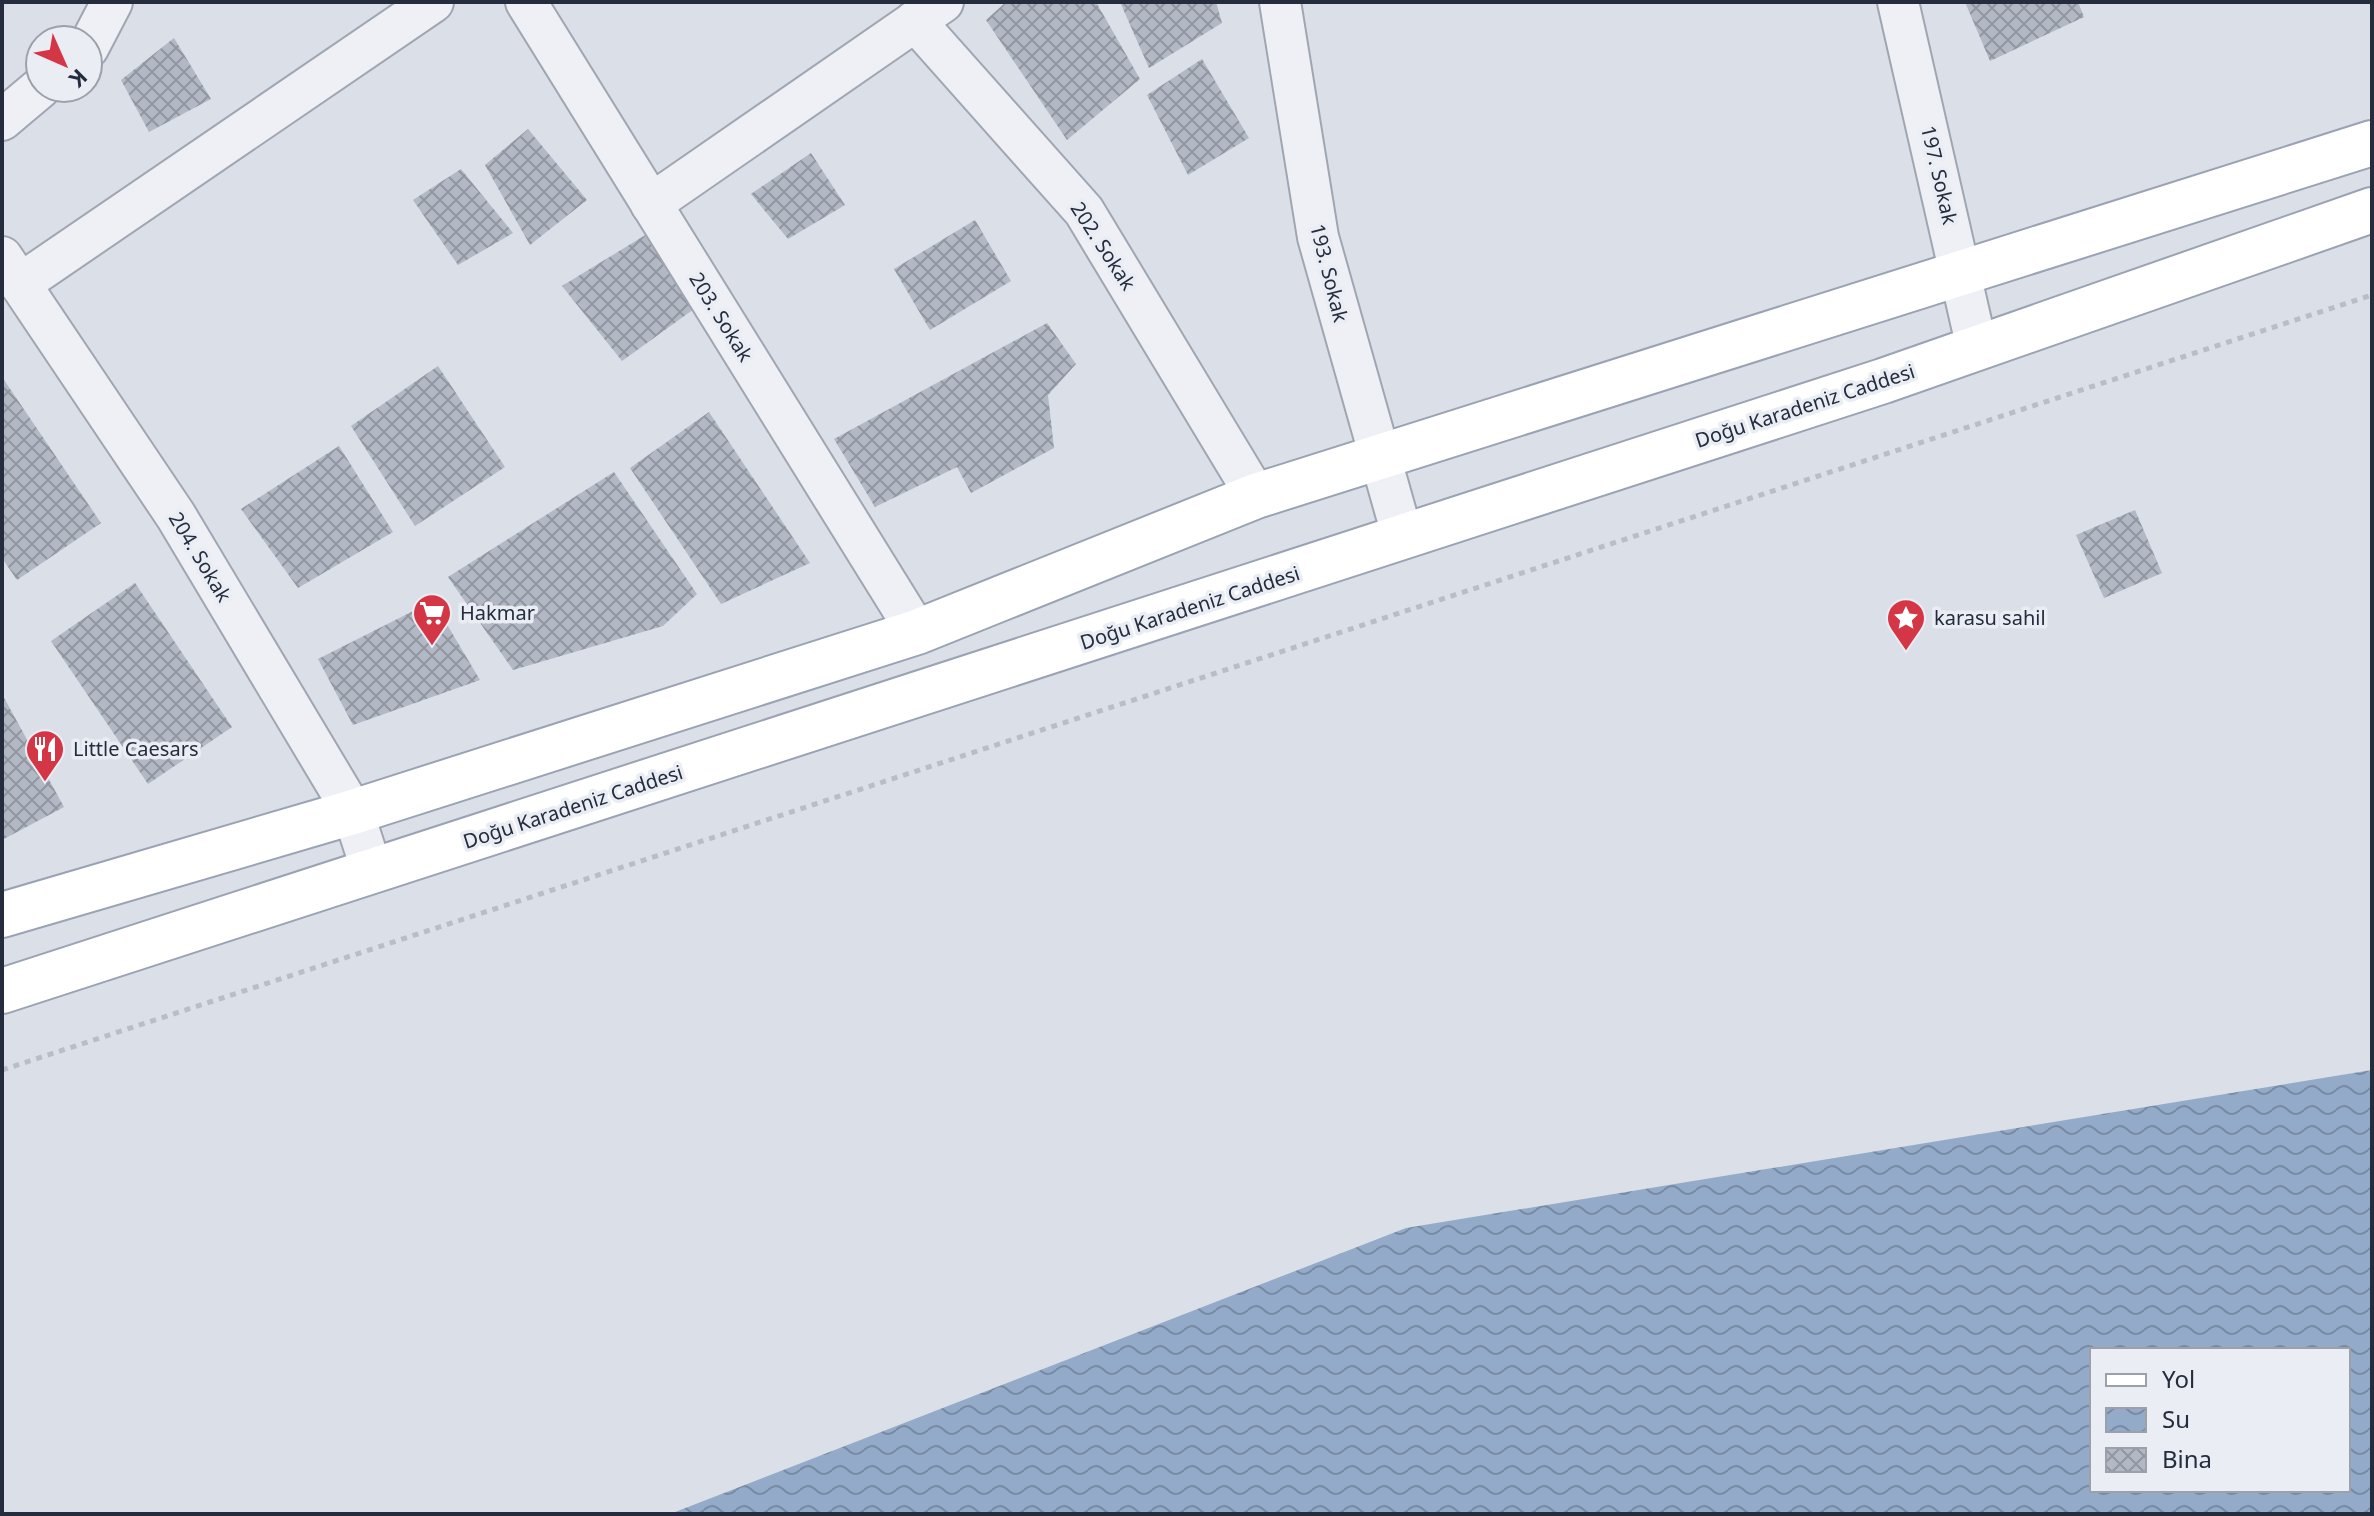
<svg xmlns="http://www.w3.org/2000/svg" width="2374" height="1516" font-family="'Noto Sans',sans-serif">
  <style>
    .water { fill: url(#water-waves); fill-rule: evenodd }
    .building { fill: url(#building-cross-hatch) }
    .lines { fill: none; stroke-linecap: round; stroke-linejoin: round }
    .minor-casing { stroke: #a0a6b1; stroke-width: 44 }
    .primary-casing { stroke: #9aa2b3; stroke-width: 48 }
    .path { stroke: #b9bdc5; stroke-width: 5; stroke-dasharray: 6 6; stroke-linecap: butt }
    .minor { stroke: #eef0f5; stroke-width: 40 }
    .primary { stroke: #fff; stroke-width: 44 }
    .labels { text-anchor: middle; stroke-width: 7; stroke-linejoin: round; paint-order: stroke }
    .street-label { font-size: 20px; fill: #242c3d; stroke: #eaeef4 }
    .poi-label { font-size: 20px; fill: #242c3d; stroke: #eaeef4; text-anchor: start }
  </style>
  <defs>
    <pattern id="water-waves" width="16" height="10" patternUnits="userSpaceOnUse" patternTransform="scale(2)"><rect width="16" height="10" fill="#93aac9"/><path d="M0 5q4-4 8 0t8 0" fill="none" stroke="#788ba4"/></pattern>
    <pattern id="building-cross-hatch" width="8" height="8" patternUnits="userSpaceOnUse" patternTransform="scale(2)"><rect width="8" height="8" fill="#b2b8c4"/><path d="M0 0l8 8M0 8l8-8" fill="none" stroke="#9196a0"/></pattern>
  </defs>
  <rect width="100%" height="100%" fill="#dbdfe7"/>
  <path class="water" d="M2372 1070V1514H670L1406 1228ZM2092 1350H2348V1490H2092Z"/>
  <g class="building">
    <path d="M1006 2H1096L1140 79 1067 140 986 20Z"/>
    <path d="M1120 2H1216L1222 23 1149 68Z"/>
    <path d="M1965 2H2078L2084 17 1990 61Z"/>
    <path d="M174 38 211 99 149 132 121 80Z"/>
    <path d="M1202 59 1249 138 1188 175 1147 95Z"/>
    <path d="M528 129 587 200 530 245 485 165Z"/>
    <path d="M811 153 845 205 788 239 751 194Z"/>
    <path d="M461 169 513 233 458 265 413 200Z"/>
    <path d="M975 220 1011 281 930 330 894 269Z"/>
    <path d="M647 234 694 309 622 361 562 286Z"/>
    <path d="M1047 323 1076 364 1048 395 1054 448 971 493 957 467 875 507 834 439Z"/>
    <path d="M438 366 505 467 415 526 351 426Z"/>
    <path d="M2 377 101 523 17 580 2 558Z"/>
    <path d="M709 412 810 563 721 604 630 468Z"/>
    <path d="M339 446 393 532 298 588 241 509Z"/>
    <path d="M614 472 697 594 663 626 513 670 448 577Z"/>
    <path d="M2135 510 2162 573 2104 598 2076 535Z"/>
    <path d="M135 583 232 727 148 784 51 641Z"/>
    <path d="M433 601 480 680 353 725 318 659Z"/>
    <path d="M2 694 64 807 2 840Z"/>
  </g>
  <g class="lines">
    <g class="minor-casing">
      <g id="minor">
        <path d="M526 2 917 632"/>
        <path d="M1280 2 1318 237 1403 538"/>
        <path d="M1898 2 1977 348"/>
        <path d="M915 21 1084 211 1256 496"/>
        <path d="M88 48 112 2"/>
        <path d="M2 120 40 88"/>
        <path d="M651 204 943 2"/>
        <path d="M2 257 176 516 353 812 372 871"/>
        <path d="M20 284 433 2"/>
      </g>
    </g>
    <g class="primary-casing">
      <g id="primary">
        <path d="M2 915 353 812 917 632 1256 496 2372 143"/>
        <path d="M2 991 1883 381 2372 210"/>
      </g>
    </g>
    <path class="path" d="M2 1070 2372 295"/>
    <use href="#minor" class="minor"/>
    <use href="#primary" class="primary"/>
  </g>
  <defs>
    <g id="supermarket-pin" transform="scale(2)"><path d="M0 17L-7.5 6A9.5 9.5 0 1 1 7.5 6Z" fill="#d53645" stroke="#eaeef4"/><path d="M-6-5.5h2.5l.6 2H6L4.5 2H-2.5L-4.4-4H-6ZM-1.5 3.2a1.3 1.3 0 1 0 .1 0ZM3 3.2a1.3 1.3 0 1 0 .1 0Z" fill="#fff"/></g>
    <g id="sight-pin" transform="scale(2)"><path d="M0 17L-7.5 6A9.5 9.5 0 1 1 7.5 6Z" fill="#d53645" stroke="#eaeef4"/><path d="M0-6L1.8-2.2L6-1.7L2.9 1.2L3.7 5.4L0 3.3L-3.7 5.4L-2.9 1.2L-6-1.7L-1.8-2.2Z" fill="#fff"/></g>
    <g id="restaurant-pin" transform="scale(2)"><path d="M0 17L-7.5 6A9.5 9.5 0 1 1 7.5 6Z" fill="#d53645" stroke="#eaeef4"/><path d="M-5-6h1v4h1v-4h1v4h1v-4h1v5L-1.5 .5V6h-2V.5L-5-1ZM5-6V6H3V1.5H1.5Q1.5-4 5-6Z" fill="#fff"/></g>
  </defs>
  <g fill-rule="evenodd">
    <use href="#supermarket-pin" x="432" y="613"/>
    <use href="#sight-pin" x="1906" y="618"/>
    <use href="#restaurant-pin" x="45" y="749"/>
  </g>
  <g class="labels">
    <g class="street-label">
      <text transform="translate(1939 175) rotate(77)" y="7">197. Sokak</text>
      <text transform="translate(1103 246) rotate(57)" y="7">202. Sokak</text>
      <text transform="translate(1329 273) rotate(76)" y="7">193. Sokak</text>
      <text transform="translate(721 317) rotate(58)" y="7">203. Sokak</text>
      <text transform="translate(1805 406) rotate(-18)" y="7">Doğu Karadeniz Caddesi</text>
      <text transform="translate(200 557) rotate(59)" y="7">204. Sokak</text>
      <text transform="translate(1190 608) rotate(-18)" y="7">Doğu Karadeniz Caddesi</text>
      <text transform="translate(573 807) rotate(-18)" y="7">Doğu Karadeniz Caddesi</text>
    </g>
    <g class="poi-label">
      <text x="460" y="620">Hakmar</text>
      <text x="1934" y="625">karasu sahil</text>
      <text x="73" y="756">Little Caesars</text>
    </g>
  </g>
  <rect width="2374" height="1516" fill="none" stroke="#242c3d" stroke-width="8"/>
  <rect x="2090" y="1348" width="260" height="144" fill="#eaeef4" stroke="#9ba0ab" stroke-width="2"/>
  <rect x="2106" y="1374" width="40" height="12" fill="#ffffff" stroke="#9ba0ab" stroke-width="2"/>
  <text x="2162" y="1388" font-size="24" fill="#242c3d">Yol</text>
  <rect x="2106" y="1408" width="40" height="24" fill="url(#water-waves)" stroke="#9ba0ab" stroke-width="2"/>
  <text x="2162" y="1428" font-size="24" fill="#242c3d">Su</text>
  <rect x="2106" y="1448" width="40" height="24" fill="url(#building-cross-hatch)" stroke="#9ba0ab" stroke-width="2"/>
  <text x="2162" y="1468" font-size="24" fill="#242c3d">Bina</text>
  <g transform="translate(64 64) rotate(135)"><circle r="38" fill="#eaeef4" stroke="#9ba0ab" stroke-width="2"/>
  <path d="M0-6L14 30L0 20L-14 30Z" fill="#d53645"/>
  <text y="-12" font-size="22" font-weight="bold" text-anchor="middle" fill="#242c3d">K</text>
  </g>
</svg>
